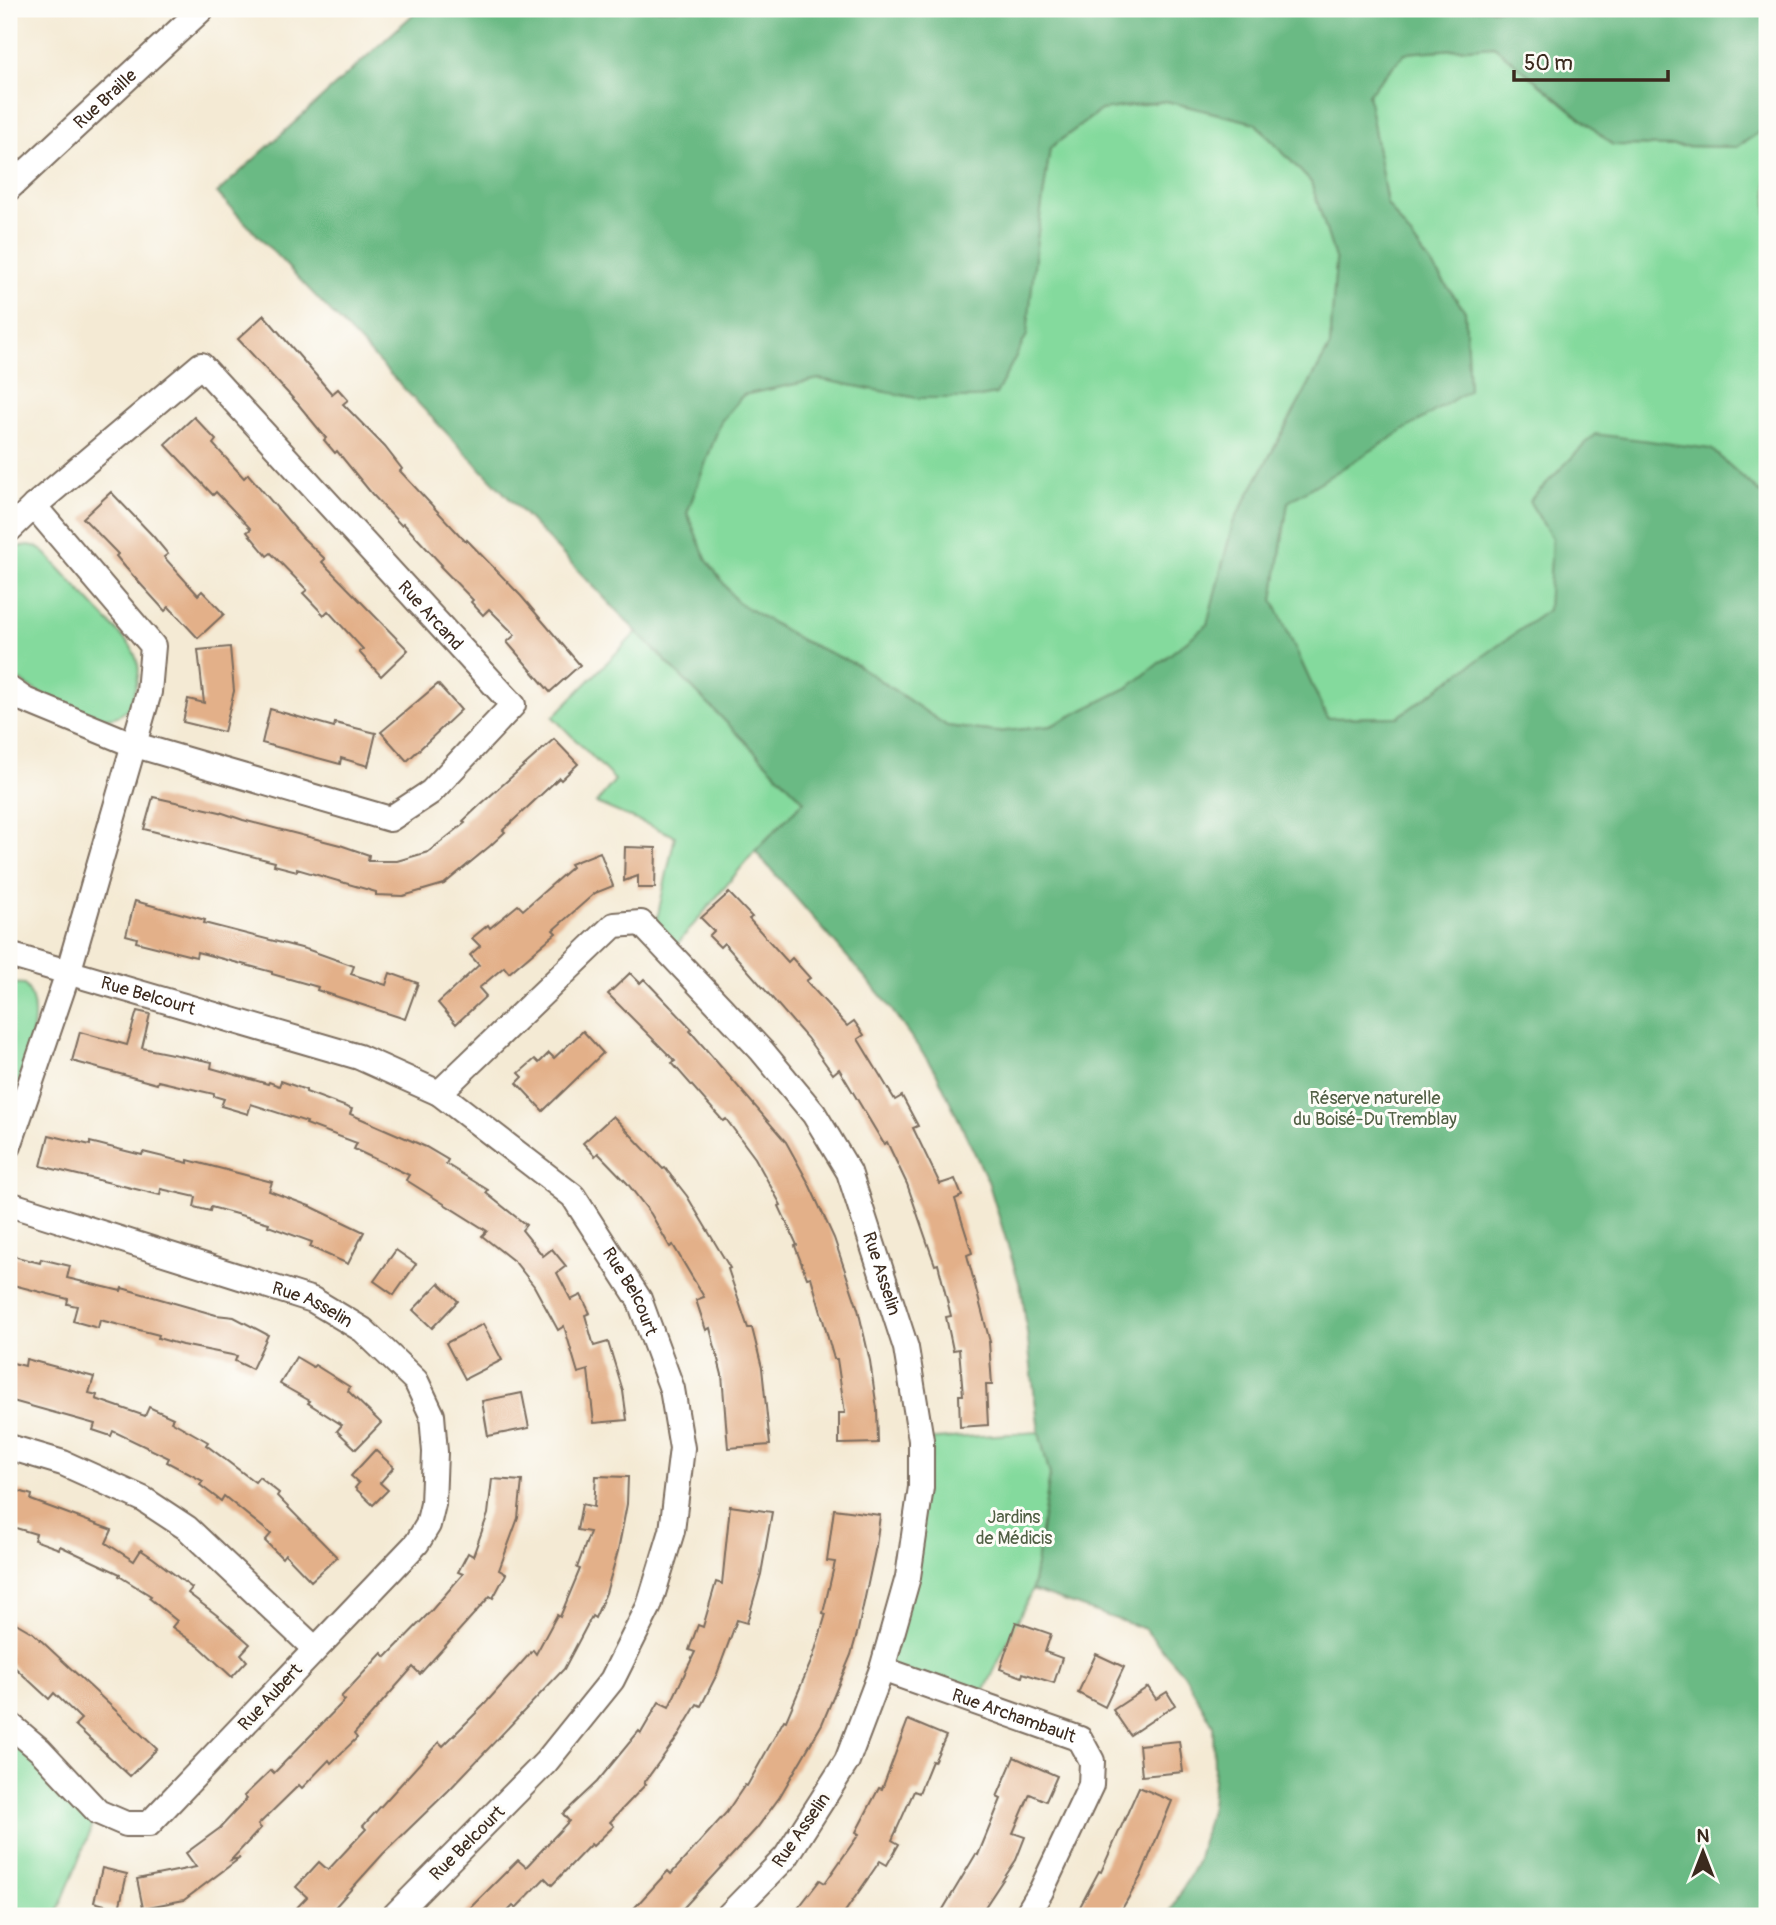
<svg xmlns="http://www.w3.org/2000/svg" width="1776" height="1925" font-family="Pangolin,sans-serif">
  <style>
    .green { fill: #84da9d; stroke: #60825e; stroke-width: 2 }
    .forest { fill: #6bba84; stroke: #537251; stroke-width: 2; fill-rule: evenodd }
    .building { fill: #e3b089 }
    .lines { fill: none; stroke-linecap: round; stroke-linejoin: round }
    .street-casing { stroke: #7c6d5e; stroke-width: 28 }
    .street { stroke: #fff; stroke-width: 24 }
    .labels { text-anchor: middle; stroke-width: 6; stroke-linejoin: round; paint-order: stroke }
    .street-label { font-size: 18px; fill: #3b2a1e; stroke: #fdfcf7 }
    .park-label { font-size: 18px; fill: #515f44; stroke: #fdfcf7 }
  </style>
  <rect width="100%" height="100%" fill="#fdfcf7"/>
  <filter id="ink" filterUnits="userSpaceOnUse"><feTurbulence type="fractalNoise" baseFrequency=".0143" numOctaves="2"/><feDisplacementMap in="SourceGraphic" scale="14" xChannelSelector="R" yChannelSelector="G"/><feConvolveMatrix kernelMatrix="1 2 1 2 8 2 1 2 1" color-interpolation-filters="sRGB"/></filter>
  <filter id="wash" filterUnits="userSpaceOnUse"><feTurbulence type="fractalNoise" baseFrequency=".00686" numOctaves="4" result="noise"/><feDisplacementMap in="SourceGraphic" scale="28" xChannelSelector="R" yChannelSelector="G"/><feGaussianBlur stdDeviation="1.57" result="paint"/><feColorMatrix in="noise" values="0 0 0 0 0 0 0 0 0 0 0 0 0 0 0 0 0 1.4 0 .05"/><feComposite in="paint" operator="in"/></filter>
  <g filter="url(#wash)">
    <rect width="100%" height="100%" fill="#f4ead4"/>
    <g class="green">
      <path d="M1494 46 1613 145 1737 147 1767 127V499L1711 449 1529 501 1552 538 1549 610 1398 717 1327 718 1273 600 1288 502 1469 389 1465 311 1387 204 1368 94 1405 53Z"/>
      <path d="M1166 101 1255 123 1311 182 1336 261 1330 346 1233 523 1207 625 1129 687 1051 726 997 732 947 726 857 665 803 641 737 602 706 559 687 513 721 421 743 395 819 379 917 398 1037 239 1050 148 1101 110Z"/>
      <path d="M29 545 38 547 47 555 130 645C142 666 140 674 133 696 119 750 35 690 9 674V554L17 547Z"/>
      <path d="M637 632 804 801 755 851 674 948 655 928 675 836 596 803 615 780 553 717Z"/>
      <path d="M9 983 24 984C50 1013 19 1076 9 1109Z"/>
      <path d="M1039 1432 1050 1475 1032 1590 979 1703 882 1669 921 1440Z"/>
      <path d="M9 1724 98 1812 56 1916H9Z"/>
    </g>
    <path class="forest" d="M419 9H1767V127L1737 147 1613 145 1494 46 1405 53 1368 94 1387 204 1465 311 1469 390 1288 502 1273 600 1327 718 1398 717 1548 610 1552 538 1529 501 1595 434 1711 449 1767 499V1916H1168L1197 1862 1211 1806 1214 1768 1213 1725 1184 1674 1145 1629 1032 1590 1050 1475 1039 1432 1022 1292 988 1181 936 1072 884 999 755 851 804 801 637 632 217 193ZM1166 101 1255 123 1311 182 1336 261 1330 346 1233 523 1207 625 1129 687 1051 726 997 732 947 726 857 665 803 641 737 602 706 559 687 513 721 421 743 395 819 379 917 398H975L996 394 1027 335 1037 239 1050 148 1101 110Z"/>
    <g id="blocks">
      <g class="building">
        <path d="M264 315 332 394 338 389 348 400 343 404 385 447 402 469 400 471 466 542 467 540 521 596 580 665 550 692 507 642 515 635 489 609 483 615 471 602 473 600 440 566 442 565 403 523 401 525 372 494 337 451 335 453 324 440 326 438 298 404 238 339Z"/>
        <path d="M194 417 216 440 213 444 244 478 248 474 302 537 325 559 322 562 408 650 381 676 359 652 363 649 328 611 324 615 303 593 307 590 271 553 267 556 247 532 251 529 216 492 213 495 165 444Z"/>
        <path d="M111 492 153 536 168 554 164 557 198 595 202 591 224 614 198 638 169 607 165 611 126 568 116 556 118 554 83 518Z"/>
        <path d="M230 647 234 691 224 732 183 722 188 699 204 703 198 650Z"/>
        <path d="M438 684 461 710 407 761 381 732Z"/>
        <path d="M270 709 334 727 335 723 376 733 368 766 341 758 340 764 262 743Z"/>
        <path d="M554 739 578 764 561 780 559 778 503 830 505 832 490 846 444 884 403 896 376 895V892L297 869V871L274 865 275 862 144 829 153 797 220 812 243 820 340 845 369 855 368 861H397L428 852 465 823 463 821 480 805Z"/>
        <path d="M625 847 656 848 655 888H638V876L624 881Z"/>
        <path d="M600 852 613 886 595 893 553 930 556 933 509 973 504 967 479 988 486 996 456 1024 438 1003 479 965 470 955 480 946 472 938 488 925 490 928 518 905 523 910 572 867 570 864Z"/>
        <path d="M729 893 752 917 749 919 788 962 792 958 810 978 806 981 847 1026 854 1021 864 1035 858 1039 895 1100 902 1096 918 1126 913 1128 940 1184 955 1179 962 1196 955 1199 972 1253 967 1255 990 1342H989L992 1385H986L988 1425 960 1427 959 1395H963L959 1349 953 1350 946 1317 951 1316 938 1264 935 1265 907 1184 887 1142 884 1144 839 1069 833 1074 807 1038 724 943 720 947 709 936 714 931 701 918Z"/>
        <path d="M135 901 205 920 204 923 309 950 354 966 351 974 386 985 390 973 418 983 405 1019 317 990 318 987 272 974V972L197 952 196 957 136 942 137 938 126 935Z"/>
        <path d="M630 973 640 983 644 979 692 1029 690 1031 786 1142 808 1182 834 1238 858 1309 870 1361 877 1409 878 1443 839 1444V1413H845L837 1359H834L811 1277 807 1278 795 1246 797 1245 779 1206 781 1205 755 1158 726 1119 723 1121 672 1063 675 1061 608 994Z"/>
        <path d="M137 1011 150 1014 142 1048 212 1062 211 1068 268 1084 269 1082 279 1086 281 1081 306 1090V1092L352 1109 350 1114 426 1147 448 1160 446 1164 488 1190 486 1193 526 1225 522 1230 543 1256 552 1249 566 1266 557 1273 571 1300 581 1295 590 1313 585 1315 594 1346 608 1342 623 1391 627 1420 594 1423 588 1370 578 1373 564 1326 558 1330 534 1286 515 1262 482 1236 487 1231 406 1180 409 1175 354 1149 357 1143 306 1124 307 1122 251 1104 248 1114 221 1106 224 1099 214 1096V1094L158 1081 157 1084 72 1061 80 1032 127 1045Z"/>
        <path d="M583 1031 603 1053 543 1111 517 1083 523 1077 519 1073 535 1059 539 1063 549 1053 554 1058Z"/>
        <path d="M613 1116 663 1169 665 1168 687 1196 730 1268 728 1269 748 1328H752L762 1368 770 1445 728 1448 722 1375 710 1328 706 1330 696 1300 704 1297 673 1245 670 1247 651 1214 627 1183 598 1153 595 1156 583 1143Z"/>
        <path d="M49 1135 90 1145V1142L142 1155 143 1152 188 1163V1160L272 1182 269 1191 312 1207 364 1232 348 1264 310 1247 312 1242 268 1226 269 1223 211 1207 210 1211 194 1207 196 1197 161 1189 160 1195 41 1166Z"/>
        <path d="M396 1250 416 1264 394 1295 374 1281Z"/>
        <path d="M9 1255 40 1263 41 1259 70 1266 67 1278 121 1291 122 1288 216 1315 234 1317 268 1335 252 1369 235 1361 237 1356 182 1345 158 1338 159 1335 100 1320 98 1328 73 1321 77 1306 67 1304 68 1299 9 1284Z"/>
        <path d="M439 1283 458 1301 432 1328 413 1310Z"/>
        <path d="M483 1324 502 1360 465 1379 446 1343Z"/>
        <path d="M296 1357 313 1367 315 1365 350 1387 348 1391 381 1423 356 1449 337 1431 342 1425 308 1403 310 1401 280 1384Z"/>
        <path d="M26 1359 94 1377 89 1393 97 1395 96 1399 145 1416 149 1407 173 1418 171 1421 208 1442 206 1445 255 1482 259 1477 279 1493 277 1496 337 1557 311 1581 285 1554 282 1558 265 1541 271 1534 224 1496 221 1501 200 1485 203 1481 167 1462 169 1458 113 1431 111 1436 93 1430 95 1424 9 1400V1362L25 1366Z"/>
        <path d="M522 1393 529 1428 488 1436 482 1401Z"/>
        <path d="M375 1450 394 1467 380 1483 388 1490 373 1505 355 1488 359 1483 351 1476Z"/>
        <path d="M596 1476 628 1477 627 1504 618 1551 606 1593 595 1618 592 1616 564 1669 448 1791 383 1854 327 1916H289L307 1897 296 1887 319 1862 328 1870 366 1829 363 1826 439 1742 443 1746 483 1706 533 1650 536 1654 557 1615 560 1617 580 1569 577 1568 590 1532 577 1530 582 1504 594 1507Z"/>
        <path d="M492 1479 522 1481 518 1518 499 1570 506 1574 493 1598 490 1596 420 1674 413 1667 354 1734 357 1738 331 1763 329 1760 302 1788 299 1785 258 1825 261 1828 231 1860 240 1858 184 1900 143 1908 137 1879 196 1867 186 1853 220 1828 247 1799 244 1796 271 1770 274 1773 345 1700 341 1697 382 1653 386 1657 431 1611 463 1574 458 1572 468 1553 473 1556 488 1514Z"/>
        <path d="M9 1488 32 1495 31 1500 112 1530 106 1543 134 1561 141 1550 153 1558 192 1588 188 1593 218 1616 250 1644 241 1654 247 1661 232 1677 201 1648 172 1627 177 1621 149 1598 151 1596 119 1576 120 1574 60 1546 59 1549 34 1540 36 1534 9 1526Z"/>
        <path d="M730 1506 772 1512 761 1574 747 1623 737 1620 717 1674 701 1706 697 1704 678 1736 644 1783 646 1784 610 1822 614 1826 593 1846 591 1844 552 1885 545 1878 516 1908 513 1906 503 1916H462L518 1860 526 1867 569 1821 563 1814 597 1782 639 1731 641 1733 659 1702 669 1707 695 1652 689 1650 698 1625 703 1627 716 1582 722 1584Z"/>
        <path d="M834 1509 880 1515 876 1546 858 1630 851 1655 822 1724 779 1798 757 1828 676 1916H627L668 1871 671 1874 726 1813 745 1785 747 1786 784 1720 786 1721 813 1657 826 1614 823 1613 835 1562 827 1561Z"/>
        <path d="M9 1619 33 1633 157 1749 130 1776 75 1725 81 1719 54 1693 49 1699 9 1662Z"/>
        <path d="M1016 1622 1051 1634 1045 1652 1062 1658 1054 1683 1023 1673 1022 1677 1000 1669Z"/>
        <path d="M1096 1654 1124 1667 1105 1707 1078 1693Z"/>
        <path d="M1148 1687 1156 1699 1167 1692 1175 1705 1130 1735 1113 1710Z"/>
        <path d="M908 1720 946 1736 934 1762 932 1761 919 1793 914 1791 892 1840 899 1844 887 1865 880 1861 842 1916H792L820 1880 825 1883 859 1834 856 1832 879 1788 882 1789Z"/>
        <path d="M1179 1741 1183 1772 1142 1776 1139 1745Z"/>
        <path d="M1014 1757 1057 1776 1046 1801 1030 1794 1013 1833 1025 1837 1016 1860 979 1916H951L942 1911 976 1854 978 1855 1001 1799 997 1797Z"/>
        <path d="M1139 1787 1172 1801 1141 1876 1118 1916H1075L1099 1871 1101 1872Z"/>
        <path d="M102 1868 127 1874 119 1909 94 1902Z"/>
      </g>
    </g>
  </g>
  <g filter="url(#ink)">
    <use href="#blocks" fill-opacity="0" stroke="#7c6d5e" stroke-width="2"/>
    <g class="lines">
      <g class="street-casing">
        <g id="street">
          <path id="s1" d="M9 188 202 9"/>
          <path id="s2" d="M9 530 34 506 201 365 513 705 431 792 390 819 132 744 25 700 9 689"/>
          <path id="s3" d="M9 955 359 1057 439 1093 573 1196 639 1299 672 1389 682 1448 672 1531 649 1606 612 1680 546 1762 394 1916"/>
          <path id="s4" d="M439 1093 614 925 641 923 762 1051 814 1114 849 1172 906 1348 921 1440V1487L908 1577 882 1669 847 1761 786 1857 728 1916"/>
          <path d="M9 1146 68 973 149 692 153 646 34 506"/>
          <path id="s5" d="M9 1204 313 1300 363 1330 416 1381 432 1415 435 1452 433 1504 428 1525 417 1543 149 1824H126L98 1812 40 1750 9 1724"/>
          <path d="M9 1447 63 1463 143 1499 187 1528 315 1649"/>
          <path id="s6" d="M882 1669 1080 1739 1092 1761 1091 1785 1041 1891 1026 1916"/>
        </g>
      </g>
      <use href="#street" class="street"/>
    </g>
  </g>
  <g class="labels">
    <g class="street-label">
      <text dy="6" stroke="none"><textPath href="#s1" startOffset="131">Rue Braille</textPath></text>
      <text dy="6" stroke="none"><textPath href="#s2" startOffset="593">Rue Arcand</textPath></text>
      <text dy="6" stroke="none"><textPath href="#s3" startOffset="145">Rue Belcourt</textPath></text>
      <text dy="6" stroke="none"><textPath href="#s4" startOffset="702">Rue Asselin</textPath></text>
      <text dy="6" stroke="none"><textPath href="#s3" startOffset="733">Rue Belcourt</textPath></text>
      <text dy="6" stroke="none"><textPath href="#s5" startOffset="320">Rue Asselin</textPath></text>
      <text transform="translate(270 1697) rotate(-47)" y="6">Rue Aubert</text>
      <text dy="6" stroke="none"><textPath href="#s6" startOffset="140">Rue Archambault</textPath></text>
      <text transform="translate(801 1830) rotate(-55)" y="6">Rue Asselin</text>
      <text transform="translate(467 1843) rotate(-45)" y="6">Rue Belcourt</text>
    </g>
    <g class="park-label">
      <text x="1375" y="1104">Réserve naturelle<tspan x="1375" dy="21">du Boisé-Du Tremblay</tspan></text>
      <text x="1014" y="1523">Jardins<tspan x="1014" dy="21">de Médicis</tspan></text>
    </g>
  </g>
  <rect width="1776" height="1925" fill="none" stroke="#fdfcf7" stroke-width="35"/>
  <g transform="translate(1703 1852)" stroke="#fdfcf7" stroke-width="5" paint-order="stroke">
  <path d="M0-5L12 26L0 18L-12 26Z" fill="#3b2a1e"/>
  <text y="-10" font-size="19" font-weight="bold" text-anchor="middle" fill="#3b2a1e">N</text>
  </g>
  <path d="M1514 70v10h154v-10" fill="none" stroke="#3b2a1e" stroke-width="3.5"/>
  <text x="1524" y="70" font-size="21" fill="#3b2a1e" stroke="#fdfcf7" stroke-width="5" paint-order="stroke">50 m</text>
</svg>
